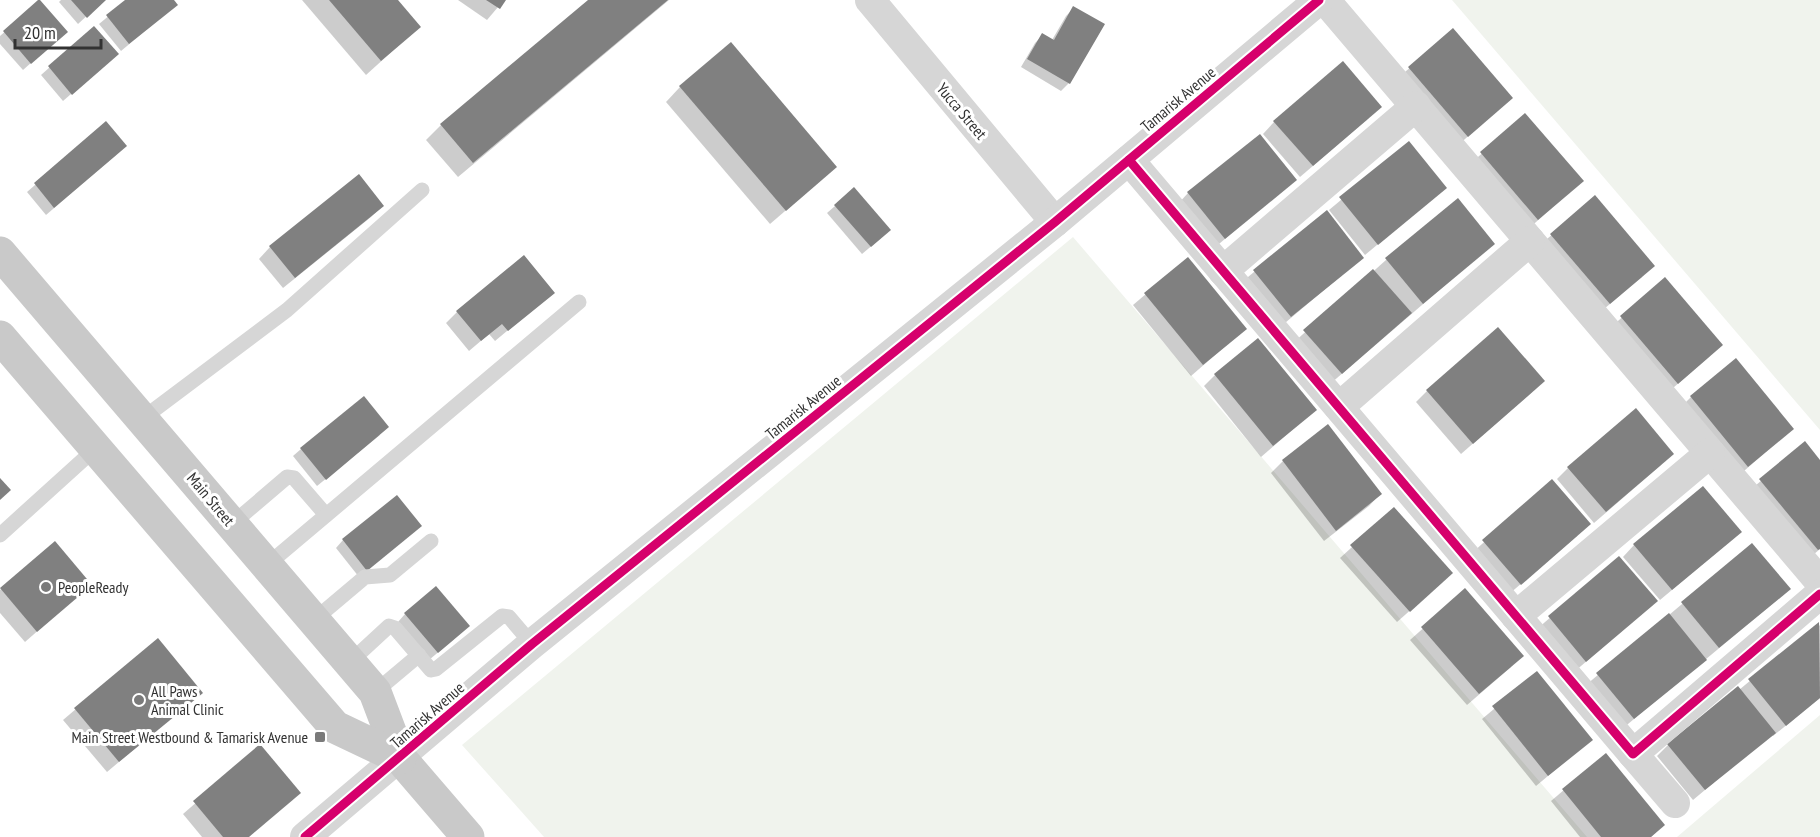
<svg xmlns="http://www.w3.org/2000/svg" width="1820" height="837" font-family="'PT Sans Narrow',sans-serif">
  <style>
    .green { fill: #f0f3ed }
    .shadow { fill: #0003 }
    .building { fill: #808080 }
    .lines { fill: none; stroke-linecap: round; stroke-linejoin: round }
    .lane { stroke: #d6d6d6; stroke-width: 15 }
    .street { stroke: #d6d6d6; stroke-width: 30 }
    .primary { stroke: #c9c9c9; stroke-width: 33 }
    .cycleway-casing { stroke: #fff; stroke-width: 13 }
    .cycleway { stroke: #d6006c; stroke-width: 9 }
    .poi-dot { fill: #7a7a7a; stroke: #fff; stroke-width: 2 }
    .labels { text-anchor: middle; stroke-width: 6; stroke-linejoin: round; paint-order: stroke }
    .street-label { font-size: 16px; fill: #323232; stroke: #fff }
    .poi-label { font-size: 16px; fill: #323232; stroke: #fff; text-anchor: start }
  </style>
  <rect width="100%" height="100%" fill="#fff"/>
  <g class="green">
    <path d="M1452 0H1820V430Z"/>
    <path d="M1073 237 1587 837H544L462 745Z"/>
    <path d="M1820 715V837H1677Z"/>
  </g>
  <g class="shadow">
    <path d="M61 0H104L78 24 59 2Z"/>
    <path d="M128 0H172L176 5 121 51 99 24Z"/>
    <path d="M302 0H396L419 27 366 75Z"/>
    <path d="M458 0H504L487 20Z"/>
    <path d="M591 0H669L458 177 426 140 441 125Z"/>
    <path d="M39 1 58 39 23 70 0 44V36Z"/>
    <path d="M1074 8 1069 83 1061 91 1021 67 1035 43 1043 35 1052 40 1066 16Z"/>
    <path d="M94 28 109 61 63 101 41 75Z"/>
    <path d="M1453 30 1511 98 1456 147 1397 79Z"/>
    <path d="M680 87 820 181 770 224 666 102Z"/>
    <path d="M1525 115 1582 181 1526 231 1469 165Z"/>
    <path d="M1369 118 1300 177 1263 134 1274 122Z"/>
    <path d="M105 124 117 154 46 215 27 192Z"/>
    <path d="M1409 143 1445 188 1365 255 1329 210Z"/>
    <path d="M1295 180 1213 249 1177 205 1188 193Z"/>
    <path d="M1595 197 1642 277 1598 314 1539 246Z"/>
    <path d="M382 206 371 217 283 288 259 259 270 247Z"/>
    <path d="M835 206 881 238 862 254 827 213Z"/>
    <path d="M1326 212 1362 258 1279 328 1242 282Z"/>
    <path d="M1493 244 1330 384 1293 343 1386 260Z"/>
    <path d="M1187 259 1245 329 1191 376 1133 305Z"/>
    <path d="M1665 279 1710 356 1666 394 1609 329Z"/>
    <path d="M553 293 495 341 489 334 469 351 446 323 457 312Z"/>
    <path d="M1215 375 1315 410 1261 457 1204 386Z"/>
    <path d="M1427 391 1532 392 1461 454 1416 402Z"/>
    <path d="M1691 397 1792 429 1736 478 1680 408Z"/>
    <path d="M1328 426 1380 494 1369 506 1324 541 1271 473 1283 461Z"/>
    <path d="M380 435 317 486 293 456 301 449Z"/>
    <path d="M1804 444 1820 462V549L1806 561 1748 492Z"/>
    <path d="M1661 465 1594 523 1557 479 1568 468Z"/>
    <path d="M1552 481 1577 536 1508 595 1472 553Z"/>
    <path d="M1394 509 1440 584 1397 622 1340 558Z"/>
    <path d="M420 525 359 577 336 548 343 540Z"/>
    <path d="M1728 543 1660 600 1623 557 1634 545Z"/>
    <path d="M55 544 90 585 25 642 0 613V590Z"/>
    <path d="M1752 545 1777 600 1622 729 1586 685Z"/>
    <path d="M1619 558 1644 612 1574 672 1537 629Z"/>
    <path d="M1465 591 1511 667 1467 705 1410 640Z"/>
    <path d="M405 614 460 634 429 660 398 622Z"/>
    <path d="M1818 624 1820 626V698L1773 736 1772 734 1693 800 1657 756 1668 745 1739 690Z"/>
    <path d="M157 640 201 693 107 772 63 720Z"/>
    <path d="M1537 673 1591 740 1536 786 1482 719Z"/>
    <path d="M260 747 249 837H202L183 814Z"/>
    <path d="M1605 755 1663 825 1651 837H1580L1551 801Z"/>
  </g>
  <g class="building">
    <path d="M38 0H40L68 32 31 64 3 31Z"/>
    <path d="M71 0H106L87 18Z"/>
    <path d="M125 0H174L178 5 129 44 106 15Z"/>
    <path d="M329 0H398L421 27 381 61Z"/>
    <path d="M486 0H506L500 9Z"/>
    <path d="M588 0H668L473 163 440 124Z"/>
    <path d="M1073 6 1105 24 1070 84 1027 59 1042 33 1054 40Z"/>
    <path d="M94 26 119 54 72 95 48 66Z"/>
    <path d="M1453 28 1513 98 1468 137 1408 67Z"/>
    <path d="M731 42 837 167 786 211 679 86Z"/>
    <path d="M1343 61 1382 107 1313 166 1273 121Z"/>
    <path d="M1525 113 1584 181 1538 220 1480 152Z"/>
    <path d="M106 121 127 146 54 208 34 183Z"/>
    <path d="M1260 134 1297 180 1225 239 1187 192Z"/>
    <path d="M1409 141 1447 188 1378 245 1339 197Z"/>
    <path d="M359 174 384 206 295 278 269 246Z"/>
    <path d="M854 187 891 230 871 247 834 205Z"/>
    <path d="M1595 195 1655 266 1610 304 1550 234Z"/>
    <path d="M1458 198 1495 244 1423 304 1385 258Z"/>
    <path d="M1327 210 1364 258 1291 317 1253 270Z"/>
    <path d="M524 255 555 293 508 331 502 324 481 341 456 311Z"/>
    <path d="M1188 257 1247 329 1203 365 1144 293Z"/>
    <path d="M1373 269 1412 313 1342 374 1303 330Z"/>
    <path d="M1665 277 1723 345 1678 384 1620 316Z"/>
    <path d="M1498 327 1545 381 1473 444 1426 390Z"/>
    <path d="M1258 338 1317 410 1273 446 1214 374Z"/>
    <path d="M1736 358 1794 429 1748 467 1690 396Z"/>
    <path d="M364 396 389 427 326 480 300 448Z"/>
    <path d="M1636 408 1674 454 1606 512 1567 467Z"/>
    <path d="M1328 424 1382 494 1336 531 1282 460Z"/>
    <path d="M1805 441 1820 460V549L1818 550 1759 479Z"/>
    <path d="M0 478 11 490 0 500Z"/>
    <path d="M1552 479 1591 524 1521 585 1482 540Z"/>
    <path d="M1703 486 1742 532 1672 590 1633 544Z"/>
    <path d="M397 495 422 526 367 571 342 539Z"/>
    <path d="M1394 507 1453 573 1410 612 1350 545Z"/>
    <path d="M55 541 92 585 37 632 0 588Z"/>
    <path d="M1752 543 1791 589 1719 648 1681 602Z"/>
    <path d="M1619 556 1658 601 1586 662 1548 616Z"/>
    <path d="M436 586 470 626 438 653 404 613Z"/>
    <path d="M1465 588 1524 656 1479 694 1421 627Z"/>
    <path d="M1669 613 1707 660 1634 719 1596 673Z"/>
    <path d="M1819 622 1820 698 1786 726 1748 679Z"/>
    <path d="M158 638 203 693 119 762 74 708Z"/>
    <path d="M1537 671 1593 740 1548 776 1492 706Z"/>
    <path d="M1738 686 1776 733 1705 790 1667 744Z"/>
    <path d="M260 744 301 793 249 837H223L193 801Z"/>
    <path d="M1606 753 1665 825 1651 837H1601L1562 789Z"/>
  </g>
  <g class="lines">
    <g class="lane">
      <path d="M142 419 287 310 422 190"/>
      <path d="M232 524 287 477 294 478 326 515"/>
      <path d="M0 535 95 449"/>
      <path d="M267 565 579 302"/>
      <path d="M314 620 365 577 390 575 431 541"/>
      <path d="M350 662 389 626 395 628 431 670 436 669 502 616 509 617 532 644"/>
      <path d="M375 692 419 655"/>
    </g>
    <g class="street">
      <path d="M870 0 1055 222"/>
      <path d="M1325 0 1820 582"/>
      <path d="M1129 160 1633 754 1820 594"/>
      <path d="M1223 271 1416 106"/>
      <path d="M1339 407 1530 241"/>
      <path d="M1516 616 1710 453"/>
      <path d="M1633 754 1675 803"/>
      <path d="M305 837 532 644 1055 222 1319 0"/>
    </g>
    <g class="primary">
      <path d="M0 253 375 692 400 758 468 837"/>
      <path d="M0 337 335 727 400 758"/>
    </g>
    <g class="cycleway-casing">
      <g id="cycleway">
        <path d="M1129 160 1633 754 1820 594"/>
        <path d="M305 837 532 644 1055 222 1319 0"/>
      </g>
    </g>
    <use href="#cycleway" class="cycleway"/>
  </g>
  <g class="poi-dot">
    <circle cx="46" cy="587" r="6"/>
    <circle cx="139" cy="700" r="6"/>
    <rect x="314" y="731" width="12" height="12" rx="3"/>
  </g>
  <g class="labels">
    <g class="street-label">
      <text transform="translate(1178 99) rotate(-40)" y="6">Tamarisk Avenue</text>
      <text transform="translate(962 111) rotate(50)" y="6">Yucca Street</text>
      <text transform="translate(803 407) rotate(-39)" y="6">Tamarisk Avenue</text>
      <text transform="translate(211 499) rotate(50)" y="6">Main Street</text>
      <text transform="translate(427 715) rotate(-41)" y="6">Tamarisk Avenue</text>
    </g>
    <g class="poi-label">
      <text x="58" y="593">PeopleReady</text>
      <text x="151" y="697">All Paws<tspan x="151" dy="18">Animal Clinic</tspan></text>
      <text x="308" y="743" text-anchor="end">Main Street Westbound &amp; Tamarisk Avenue</text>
    </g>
  </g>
  <path d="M15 39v9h86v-9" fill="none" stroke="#323232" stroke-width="3"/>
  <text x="24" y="39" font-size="18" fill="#323232" stroke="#ffffff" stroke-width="4.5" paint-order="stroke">20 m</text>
</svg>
